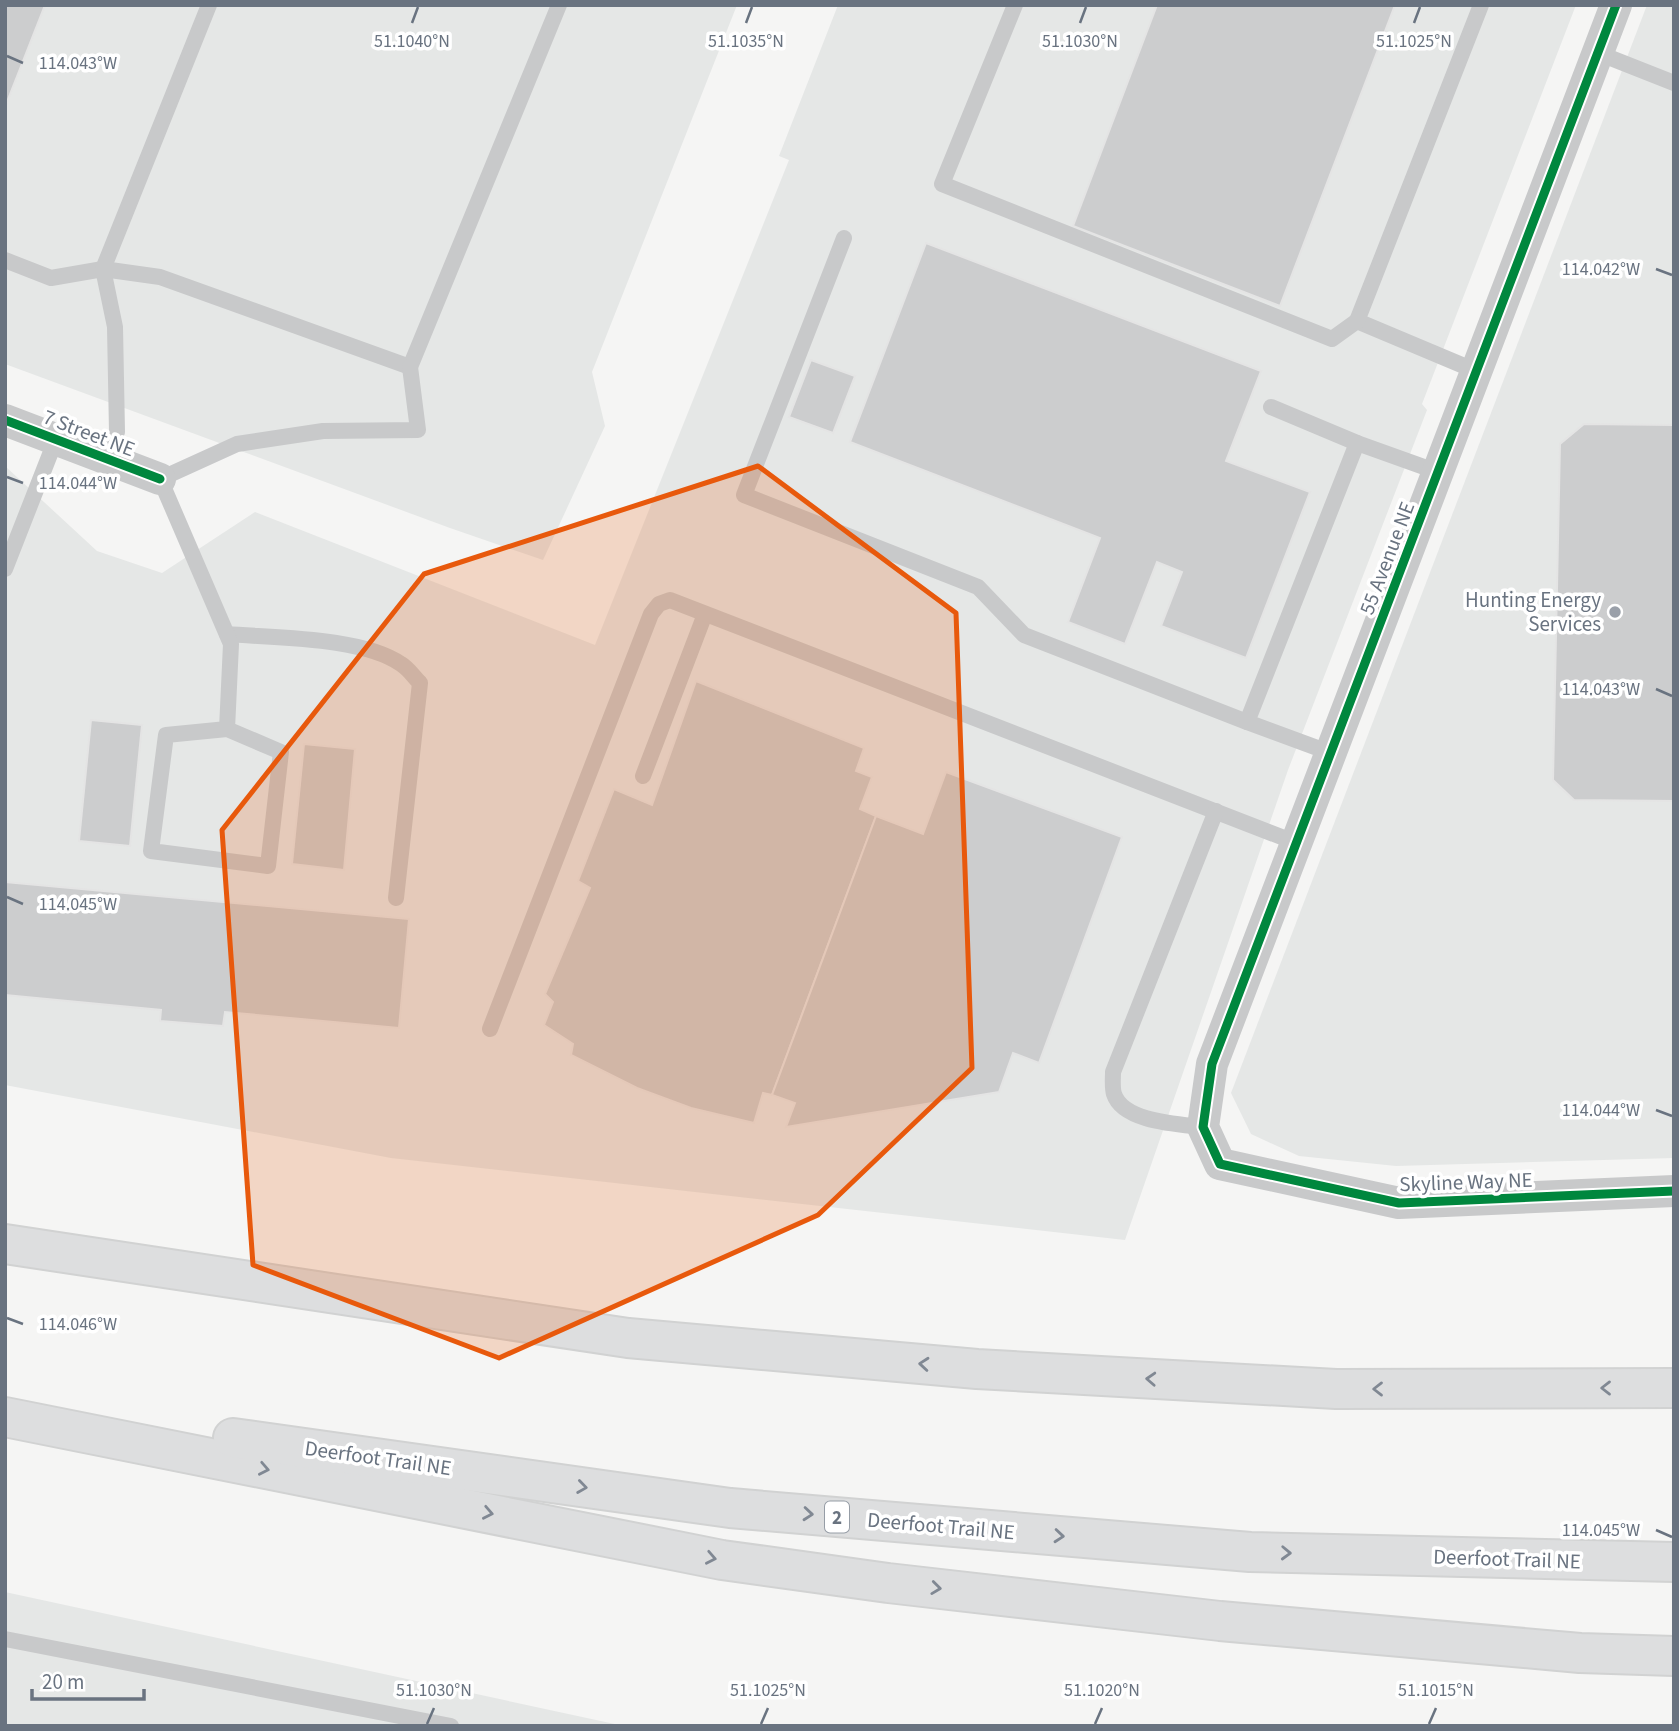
<svg xmlns="http://www.w3.org/2000/svg" width="1679" height="1731" font-family="'Source Sans 3',sans-serif">
  <style>
    .built { fill: #e5e7e6 }
    .building { fill: #cccdce; stroke: #e4e4e4; stroke-width: 2 }
    .lines { fill: none; stroke-linecap: round; stroke-linejoin: round }
    .highway-casing { stroke: #d1d2d2; stroke-width: 42 }
    .lane { stroke: #c8c9ca; stroke-width: 16 }
    .street { stroke: #c8c9ca; stroke-width: 32 }
    .highway { stroke: #dddedf; stroke-width: 38 }
    .cycleway-casing { stroke: #fff; stroke-width: 13 }
    .cycleway { stroke: #00873e; stroke-width: 9 }
    .oneway { stroke: #808893 }
    .marked { fill: #e8590c; fill-opacity: 0.2; stroke: #e8590c; stroke-width: 5; stroke-linejoin: round }
    .ticks { fill: none; stroke: #697380; stroke-width: 2.5 }
    .poi-dot { fill: #9aa0a9; stroke: #fff; stroke-width: 2.5 }
    .labels { text-anchor: middle; stroke-width: 7; stroke-linejoin: round; paint-order: stroke }
    .shield { fill: #fff; stroke: #969da6; stroke-width: 2 }
    .shield-label { font-size: 19px; font-weight: bold; fill: #697380 }
    .street-label { font-size: 21px; fill: #697380; stroke: #fff }
    .poi-label { font-size: 21px; fill: #697380; stroke: #fff; text-anchor: end }
    .ticks-label { font-size: 18px; text-anchor: middle; fill: #697380; stroke: #fff; stroke-width: 7; stroke-linejoin: round; paint-order: stroke }
  </style>
  <rect width="100%" height="100%" fill="#f5f5f4"/>
  <g class="built">
    <path d="M5 5H737L592 372 605 426 543 560 450 528 5 364Z"/>
    <path d="M838 5H1576L1422 404 1427 410 1288 770 1125 1240 391 1158 5 1085V466L97 551 162 573 255 512 595 645 789 160 779 156Z"/>
    <path d="M1647 5H1674V1158L1396 1166 1299 1156 1251 1134 1231 1093Z"/>
    <path d="M5 1592 624 1726H5Z"/>
  </g>
  <g class="building">
    <path d="M5 5H45L5 107Z"/>
    <path d="M1157 5H1395L1280 306 1073 226Z"/>
    <path d="M926 243 1261 371 1226 461 1310 492 1246 658 1161 626 1182 572 1157 562 1125 644 1068 622 1100 538 850 442Z"/>
    <path d="M811 360 855 376 833 433 789 417Z"/>
    <path d="M1584 424 1674 425V801L1574 800 1553 780 1560 444Z"/>
    <path d="M696 681 864 748 856 771 872 777 860 809 876 816 772 1095 763 1093 754 1123 691 1108 637 1088 571 1055 573 1044 544 1025 553 1002 545 994 590 888 578 881 614 789 652 805Z"/>
    <path d="M91 720 142 725 130 846 79 841Z"/>
    <path d="M304 744 355 749 344 870 292 864Z"/>
    <path d="M946 772 1122 837 1039 1063 1013 1053 999 1092 786 1127 795 1103 772 1095 876 816 923 834Z"/>
    <path d="M5 882 409 919 399 1028 225 1012 223 1026 160 1021 161 1010 5 995Z"/>
  </g>
  <g class="lines">
    <g class="highway-casing">
      <g id="highway">
        <path d="M5 1244 628 1338 977 1369 1336 1389 1674 1388"/>
        <path d="M5 1417 722 1560 888 1583 1220 1621 1580 1653 1674 1656"/>
        <path d="M233 1438 730 1508 1250 1552 1674 1562"/>
      </g>
    </g>
    <g class="lane">
      <path d="M1015 5 942 184 1332 339 1357 321 1476 371"/>
      <path d="M1598 53 1674 83"/>
      <path d="M844 238 744 495 978 587 1024 635 1247 722"/>
      <path d="M5 260 51 278 103 269 160 277 410 367 559 5"/>
      <path d="M1357 321 1481 5"/>
      <path d="M1271 407 1357 443"/>
      <path d="M106 458 117 432 115 327 103 269 209 5"/>
      <path d="M5 569 56 439"/>
      <path d="M227 634C274 638 363 637 401 664 408 668 414 677 420 683L396 898"/>
      <path d="M227 729 281 752 268 866 151 851 166 735 227 729 231 644 160 479 237 444 323 431 418 430 410 367"/>
      <path d="M1331 753 1247 722 1357 443 1438 472"/>
      <path d="M643 776 705 614"/>
      <path d="M490 1029 651 614 659 604 670 600 1297 843"/>
      <path d="M1203 1127C1178 1124 1123 1122 1114 1094 1112 1088 1113 1078 1113 1072L1216 811"/>
      <path d="M5 1639 451 1726"/>
    </g>
    <g class="street">
      <path d="M1616 5 1212 1064 1203 1127 1220 1164 1399 1203 1674 1191"/>
      <path d="M5 420 160 479"/>
    </g>
    <use href="#highway" class="highway"/>
    <g class="cycleway-casing">
      <g id="cycleway">
        <path d="M1616 5 1212 1064 1203 1127 1220 1164 1399 1203 1674 1191"/>
        <path d="M5 420 160 479"/>
      </g>
    </g>
    <use href="#cycleway" class="cycleway"/>
  </g>
  <defs><path id="oneway-chevron" d="M-2-3.5L2.5 0L-2 3.5" fill="none" stroke-width="1.6" stroke-linecap="round" stroke-linejoin="round" transform="scale(1.75)"/></defs>
  <g class="oneway">
    <use href="#oneway-chevron" transform="translate(924 1364) rotate(-175)"/>
    <use href="#oneway-chevron" transform="translate(1151 1379) rotate(-177)"/>
    <use href="#oneway-chevron" transform="translate(1606 1388) rotate(180)"/>
    <use href="#oneway-chevron" transform="translate(1378 1389) rotate(180)"/>
    <use href="#oneway-chevron" transform="translate(264 1469) rotate(11)"/>
    <use href="#oneway-chevron" transform="translate(582 1487) rotate(8)"/>
    <use href="#oneway-chevron" transform="translate(488 1513) rotate(11)"/>
    <use href="#oneway-chevron" transform="translate(808 1514) rotate(5)"/>
    <use href="#oneway-chevron" transform="translate(1059 1536) rotate(5)"/>
    <use href="#oneway-chevron" transform="translate(1286 1553) rotate(2)"/>
    <use href="#oneway-chevron" transform="translate(711 1558) rotate(11)"/>
    <use href="#oneway-chevron" transform="translate(936 1588) rotate(7)"/>
  </g>
  <path class="marked" d="M758 466 956 613 972 1068 818 1215 499 1358 253 1265 222 830 424 574Z"/>
  <path class="ticks" d="M412 23 418 7M746 23 752 7M1080 23 1086 7M1414 23 1420 7M7 56 23 63M1656 269 1672 275M7 477 23 483M1656 689 1672 696M7 897 23 904M1656 1110 1672 1116M7 1318 23 1324M1656 1530 1672 1537M427 1724 434 1708M761 1724 768 1708M1095 1724 1102 1708M1429 1724 1436 1708"/>
  <circle class="poi-dot" cx="1615" cy="612" r="7"/>
  <g class="labels">
    <rect class="shield" x="825" y="1501.5" width="24" height="31" rx="5"/>
    <g class="shield-label">
      <text x="837" y="1524">2</text>
    </g>
    <g class="street-label">
      <text transform="translate(89 433) rotate(21)" y="7">7 Street NE</text>
      <text transform="translate(1387 558) rotate(-69)" y="7">55 Avenue NE</text>
      <text transform="translate(1466 1182) rotate(-2)" y="7">Skyline Way NE</text>
      <text transform="translate(378 1458) rotate(8)" y="7">Deerfoot Trail NE</text>
      <text transform="translate(941 1526) rotate(5)" y="7">Deerfoot Trail NE</text>
      <text transform="translate(1507 1559) rotate(2)" y="7">Deerfoot Trail NE</text>
    </g>
    <g class="poi-label">
      <text x="1601" y="607">Hunting Energy<tspan x="1601" dy="24">Services</tspan></text>
    </g>
  </g>
  <g class="ticks-label">
    <text x="412" y="47">51.1040°N</text>
    <text x="746" y="47">51.1035°N</text>
    <text x="1080" y="47">51.1030°N</text>
    <text x="1414" y="47">51.1025°N</text>
    <text x="78" y="69">114.043°W</text>
    <text x="1601" y="275">114.042°W</text>
    <text x="78" y="489">114.044°W</text>
    <text x="1601" y="695">114.043°W</text>
    <text x="78" y="910">114.045°W</text>
    <text x="1601" y="1116">114.044°W</text>
    <text x="78" y="1330">114.046°W</text>
    <text x="1601" y="1536">114.045°W</text>
    <text x="434" y="1696">51.1030°N</text>
    <text x="768" y="1696">51.1025°N</text>
    <text x="1102" y="1696">51.1020°N</text>
    <text x="1436" y="1696">51.1015°N</text>
  </g>
  <rect width="1679" height="1731" fill="none" stroke="#697380" stroke-width="14"/>
  <path d="M32 1689v10h112v-10" fill="none" stroke="#697380" stroke-width="3.5"/>
  <text x="42" y="1689" font-size="21" fill="#697380" stroke="#ffffff" stroke-width="5" paint-order="stroke">20 m</text>
</svg>
